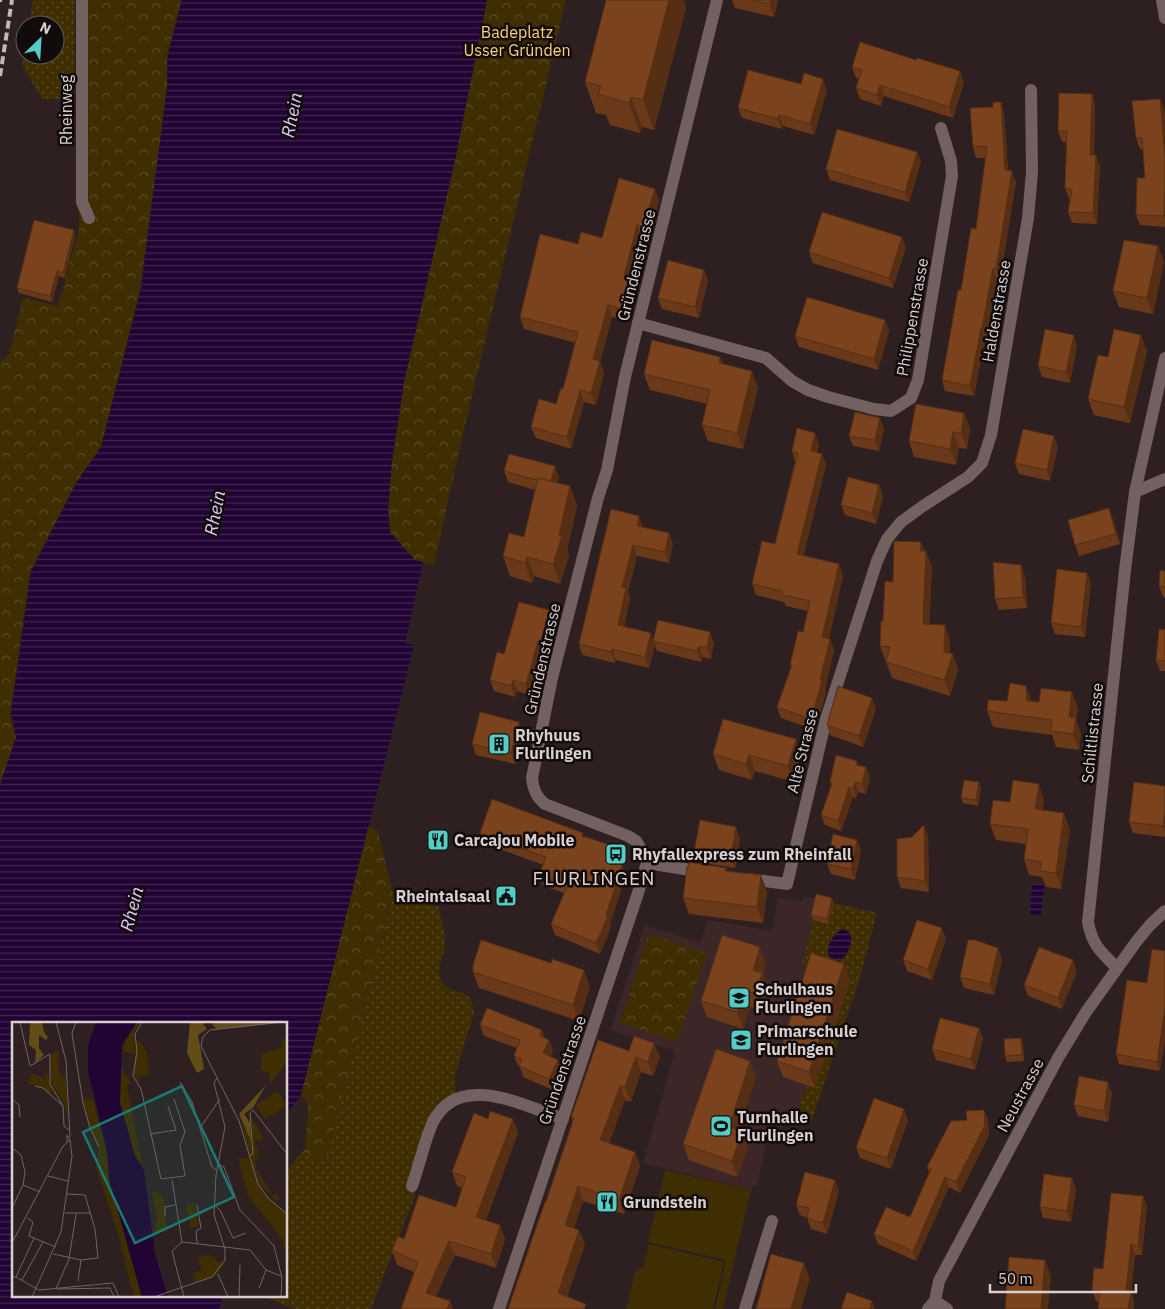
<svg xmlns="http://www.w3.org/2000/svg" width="1165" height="1309" font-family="'IBM Plex Sans',sans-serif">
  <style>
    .built { fill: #3c2627 }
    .grass { fill: url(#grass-dots) }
    .park { fill: url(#park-crowns) }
    .pitch { fill: #3e2e02 }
    .water { fill: url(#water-rules) }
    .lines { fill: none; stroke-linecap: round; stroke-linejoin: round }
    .street { stroke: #736161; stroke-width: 12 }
    .rail { stroke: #c2b8b8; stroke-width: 4; stroke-dasharray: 8 4; stroke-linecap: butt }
    .wall { fill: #693919 }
    .shaded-wall { fill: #552e14 }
    .building { fill: #7a421d; stroke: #552e14 }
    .labels { text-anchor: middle; stroke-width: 5; stroke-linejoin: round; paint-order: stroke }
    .park-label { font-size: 16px; fill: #fcd274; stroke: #110b0b }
    .street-label { font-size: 16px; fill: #d9cfcf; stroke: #110b0b }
    .poi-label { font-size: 16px; font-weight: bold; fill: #d9cfcf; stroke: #110b0b; text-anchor: start }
    .water-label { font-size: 18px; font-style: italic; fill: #e1c8fa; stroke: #110b0b }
    .quarter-label { font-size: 19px; letter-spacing: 1px; fill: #e4cfcf; stroke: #110b0b }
    .inset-road { fill: none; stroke: #726566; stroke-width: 1 }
    .view { fill: #197a73; fill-opacity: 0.15; stroke: #197a73; stroke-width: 2.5 }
    .inset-edge { fill: none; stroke: #d9cfcf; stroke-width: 2.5 }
  </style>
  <defs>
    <pattern id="grass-dots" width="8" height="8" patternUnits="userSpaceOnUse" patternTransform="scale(1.25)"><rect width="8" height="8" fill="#3e2e02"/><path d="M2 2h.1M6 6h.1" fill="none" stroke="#594b26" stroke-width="1.8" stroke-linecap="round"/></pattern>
    <pattern id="park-crowns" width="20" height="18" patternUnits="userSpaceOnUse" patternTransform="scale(1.25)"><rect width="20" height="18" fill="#3e2e02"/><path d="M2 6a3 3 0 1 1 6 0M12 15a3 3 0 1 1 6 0" fill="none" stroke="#594b26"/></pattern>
    <pattern id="water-rules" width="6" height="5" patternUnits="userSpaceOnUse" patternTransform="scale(1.25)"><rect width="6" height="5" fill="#210334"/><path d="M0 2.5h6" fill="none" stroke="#412750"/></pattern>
  </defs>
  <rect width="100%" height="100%" fill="#2e1f20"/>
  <path class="built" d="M804 896 877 913 859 981 811 1122 773 1111 757 1186 753 1185 751 1190 643 1163 675 1051 610 1030 645 925 700 943 708 920 773 931 777 898 802 901Z"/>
  <g class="grass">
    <path d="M33 0H75L74 99H42L22 66 25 49V55H55V25H29Z"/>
    <path d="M393 895 439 907C441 919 446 934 445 946 444 957 435 970 441 981 450 998 472 983 474 1013L455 1076 456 1098 441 1109 412 1186 415 1196 371 1309H295L260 1295H286V1172L301 1153 326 1161Z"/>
    <path d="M834 903 877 913 859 981 811 1122 796 1117 804 1092 808 1086 849 979 802 965 813 920 829 924Z"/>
  </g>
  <g class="park">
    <path d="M77 0H181L167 56V88L140 289 101 447 76 483 30 572 10 714 16 737 0 785V362L9 354 23 298 58 306 79 230Z"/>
    <path d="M487 0H566L463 434 434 565 415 560 390 532 388 510 392 461 404 382 455 160Z"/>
    <path d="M368 827 378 831 393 895 326 1161 301 1153 305 1149 308 1114V1104L301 1095Z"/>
    <path d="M649 934 707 953 677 1042 620 1023Z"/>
  </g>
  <g class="pitch">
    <path d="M665 1170 751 1190 723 1309H715L726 1260 648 1242Z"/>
    <path d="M649 1244 724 1262 713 1309H626L635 1272 643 1267Z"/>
  </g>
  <g class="water">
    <path d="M182 0H487L455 160 404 382 392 461 388 510 390 532 415 560 423 562 405 643 414 645 301 1095 293 1106 286 1110V1023H14V1295H223L219 1309H0V785L16 737 11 715 31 572 76 483 101 447 141 289 167 88 168 55Z"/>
    <path d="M1032 884 1044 885 1041 915 1030 914Z"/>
    <path d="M842 929C859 933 849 954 840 961L829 957C825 946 833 935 842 929Z"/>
  </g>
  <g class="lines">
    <g class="street">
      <path d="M82 0V202L89 218"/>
      <path d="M1162 0 1165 18"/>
      <path d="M638 323 766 358 792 381 808 390 828 397 874 409 891 411 911 398 918 380 952 176 951 161 941 128"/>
      <path d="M1135 492 1165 479"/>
      <path d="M647 863 703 872"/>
      <path d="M748 879 787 884 826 719 877 561 887 539 901 522 923 506 968 477 982 463 991 435 1028 218 1032 172 1031 90"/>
      <path d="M1117 968C1101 952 1092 945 1088 922L1125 570 1135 492 1165 358"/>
      <path d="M412 1186C419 1166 424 1143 432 1124 457 1070 523 1105 563 1119"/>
      <path d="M935 1301 947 1309"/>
      <path d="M499 1309 638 893 647 863 645 855 636 841 628 836 545 804C536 797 533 789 532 778L552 678 598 498 607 470 625 377 717 0"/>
      <path d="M745 1309 772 1221"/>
      <path d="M928 1309 935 1301 939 1281 1058 1058 1086 1012 1136 942 1150 925 1165 911"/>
    </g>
    <g class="rail">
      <path d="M0 2V0"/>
      <path d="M0 76 12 0"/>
    </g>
  </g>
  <g class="wall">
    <path d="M732 0H778L774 17 735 8Z"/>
    <path d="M686 8 654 130 642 127 640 133 610 125 606 115 596 113 585 82Z"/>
    <path d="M916 60 964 82 953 118 884 96 881 106 860 99 856 88 859 79 856 78 852 67Z"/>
    <path d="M801 84 827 90 814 135 783 126 782 129 742 118 738 108Z"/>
    <path d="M1092 94 1095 105 1094 155 1100 166 1097 224 1072 223 1068 212 1070 199H1069L1065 188 1067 142H1062L1058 131Z"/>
    <path d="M1001 102 1004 113 1008 171 1016 182 1000 280 997 279 986 339H985L974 396 945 391 942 380 976 229 986 158H976L973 147 993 107Z"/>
    <path d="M1164 109 1165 121V227L1140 225 1136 215 1145 178 1143 149H1140L1136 138Z"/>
    <path d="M917 152 921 162 909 202 830 180 826 169Z"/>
    <path d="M659 201 648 238 642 237 630 280 634 289 626 321 612 317 600 362 604 373 596 405 584 402 571 449 536 438 531 427 556 404 563 389 576 343 524 329 520 317 578 244 602 238Z"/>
    <path d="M75 236 65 278 59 276 52 302 19 293 17 288Z"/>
    <path d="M1158 246 1164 262 1153 314 1119 307 1113 291Z"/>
    <path d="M906 247 893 288 813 263 809 252Z"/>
    <path d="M708 280 699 318 662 309 658 298Z"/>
    <path d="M885 320 889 331 878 370 799 347 795 336Z"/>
    <path d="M1077 346 1070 383 1042 377 1038 366Z"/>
    <path d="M1147 351 1130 423 1094 415 1088 399 1108 357Z"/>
    <path d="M720 357 723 364 758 387 743 449 708 441 702 425 707 404 650 390 644 374Z"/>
    <path d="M964 413 970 429 967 449 959 448 956 465 914 457 909 441Z"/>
    <path d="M884 429 879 451 853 446 849 436Z"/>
    <path d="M819 444 817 452 822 454 826 465 803 556 843 576 829 638 830 639 834 650 825 689 826 692 815 730 781 718 777 707 791 668 790 665 803 632 808 611 786 606 784 602 756 595 752 584 775 544 795 461 792 451Z"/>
    <path d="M1058 446 1050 481 1019 474 1015 463Z"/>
    <path d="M504 471 559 477 557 483 570 486 577 506 567 550 569 556 560 584 534 576 532 583 510 576 503 556 524 537 535 490 508 482Z"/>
    <path d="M879 485 883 496 876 524 845 515 841 505Z"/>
    <path d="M1113 519 1120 544 1079 556 1075 545Z"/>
    <path d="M643 527 669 533 673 544 669 563 637 556 628 592 630 598 624 627 653 640 710 632 714 643 711 659 703 657 701 662 657 651 655 645 649 668 616 660 615 663 582 655 579 644Z"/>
    <path d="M921 542 924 551H926L932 567 929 624 945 625 950 641V653L953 654 958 670 950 696 892 678 880 646 883 621 893 582Z"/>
    <path d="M1021 565 1025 576 1027 608 999 610 995 599Z"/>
    <path d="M1165 571V598L1163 597 1159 586Z"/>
    <path d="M1087 573 1091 584 1085 637 1055 634 1051 623Z"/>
    <path d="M553 621 545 652H542L530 695 517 691 515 697 494 691 490 680 504 654Z"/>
    <path d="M1165 630V671H1160L1156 660Z"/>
    <path d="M1032 702 1078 708 1076 720 1081 734 1079 750 1056 747 1052 735 993 727 987 711Z"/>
    <path d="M876 709 863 747 830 735 827 725Z"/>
    <path d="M519 722 522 732 515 764 476 755 472 744Z"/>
    <path d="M796 739 801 755 794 782 755 771 752 780 719 770 713 754Z"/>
    <path d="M857 761 858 765 866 767 870 777 866 794 858 792 856 798 853 797 841 831 825 825 821 815 831 786 830 782Z"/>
    <path d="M1165 786V837L1133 833 1129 822Z"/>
    <path d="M981 788 978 806 963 803 961 798Z"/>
    <path d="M1044 800 1043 810 1070 829 1061 889 1046 887 1042 877 1029 875 1024 859 1026 844 996 840 990 824 1010 802Z"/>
    <path d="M480 833 584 836 610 845 613 856 612 861 622 865 626 875 610 924 611 927 600 954 555 935 551 924 564 893 543 886 539 875 543 865 484 843Z"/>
    <path d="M928 836 929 892 901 888 897 877Z"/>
    <path d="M740 838 735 868 698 862 694 852Z"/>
    <path d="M861 850 855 880 831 874 827 864Z"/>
    <path d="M726 868 727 871 767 891 763 923 689 914 683 898Z"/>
    <path d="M834 903 829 924 813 920 811 915Z"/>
    <path d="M946 939 932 980 907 971 903 960Z"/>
    <path d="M1002 959 994 995 964 988 960 977Z"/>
    <path d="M551 963 590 986 579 1021 479 988 473 972Z"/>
    <path d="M766 963 763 973 768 989 762 1010 750 1007 743 1029 707 1017 701 1001Z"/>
    <path d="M1077 971 1062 1009 1028 996 1024 985Z"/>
    <path d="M850 980 815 1088 783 1077 777 1061Z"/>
    <path d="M1147 983 1160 1071 1119 1064 1116 1054Z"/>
    <path d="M480 1025 546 1039 549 1040 553 1051 550 1056 562 1070 553 1090 523 1077 520 1067 518 1066 514 1056 517 1048 484 1036Z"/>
    <path d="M983 1038 975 1070 936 1060 932 1049Z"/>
    <path d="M1023 1043 1024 1061 1007 1062 1005 1056Z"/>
    <path d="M629 1051 660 1057 653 1076 641 1072 631 1102 625 1100 609 1143 635 1152 640 1166 624 1214 583 1201 574 1228 585 1244 567 1297 508 1309 546 1202 573 1122 571 1117Z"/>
    <path d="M756 1077 739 1130 748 1147 737 1177 689 1160 683 1144Z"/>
    <path d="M1112 1093 1108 1122 1078 1116 1074 1105Z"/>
    <path d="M984 1110 988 1120 989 1135 960 1193 949 1187 916 1261 878 1244 874 1234 910 1217 929 1173 927 1167 967 1120Z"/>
    <path d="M488 1119H513L518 1133 486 1220 500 1225 505 1239 496 1268 455 1255 436 1296 450 1301 453 1309H401L414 1272 397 1265 392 1250 404 1239 456 1207 462 1188 457 1186 452 1172Z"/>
    <path d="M908 1120 891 1169 860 1158 856 1148Z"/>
    <path d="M1072 1178 1076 1189 1071 1222 1043 1218 1040 1207Z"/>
    <path d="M839 1191 827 1234 811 1229 807 1218 800 1215 796 1205Z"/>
    <path d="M1143 1196 1147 1207 1142 1255H1135L1131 1291 1134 1301V1309H1098L1099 1301H1096L1092 1290Z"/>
  </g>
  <g class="shaded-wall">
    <path d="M668 0H684L686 8 654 130 643 100Z"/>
    <path d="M771 0H778L774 17 770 4Z"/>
    <path d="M960 71 964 82 953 118 949 107Z"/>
    <path d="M823 79 827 90 814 135 810 124Z"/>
    <path d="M880 85 884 96 881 106 877 95Z"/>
    <path d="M1092 94 1095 105 1094 166 1090 155Z"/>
    <path d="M631 97 642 127 640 133 629 103Z"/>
    <path d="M1160 99 1164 109 1165 121V156Z"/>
    <path d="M1001 102 1004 113 1009 181 1005 170Z"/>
    <path d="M779 115 783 126 782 129 778 119Z"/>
    <path d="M917 152 921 162 909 202 905 192Z"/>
    <path d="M1096 155 1100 166 1097 224 1093 213Z"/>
    <path d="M1012 171 1016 182 1000 280 996 269Z"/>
    <path d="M1165 186V219L1164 216Z"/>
    <path d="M655 189 659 201 648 238 643 227Z"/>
    <path d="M637 225 642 237 630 280 634 289 626 321 622 309 624 276Z"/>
    <path d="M74 230 75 236 65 278 63 273Z"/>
    <path d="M902 237 906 247 893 288 889 278Z"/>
    <path d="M1158 246 1164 262 1153 314 1147 298Z"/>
    <path d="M993 268 997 279 986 339 982 328Z"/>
    <path d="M704 270 708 280 699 318 695 307Z"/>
    <path d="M57 271 59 276 52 302 50 296Z"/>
    <path d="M608 305 612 317 600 362 604 373 596 405 591 393 593 359Z"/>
    <path d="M885 320 889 331 878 370 874 359Z"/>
    <path d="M981 328 985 339 974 396 970 386Z"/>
    <path d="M1074 335 1077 346 1070 383 1066 372Z"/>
    <path d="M1141 335 1147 351 1130 423 1124 407Z"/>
    <path d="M720 357 726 373 719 363Z"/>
    <path d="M752 371 758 387 743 449 737 433Z"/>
    <path d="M580 390 584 402 571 449 567 437Z"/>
    <path d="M964 413 970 429 967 449 961 433Z"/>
    <path d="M880 418 884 429 879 451 875 440Z"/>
    <path d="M953 432 959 448 956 465 950 449Z"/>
    <path d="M815 433 819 444 815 462 811 451Z"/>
    <path d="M1054 436 1058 446 1050 481 1047 470Z"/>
    <path d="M822 454 826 465 801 566 797 554Z"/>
    <path d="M555 466 559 477 554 495 550 484Z"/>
    <path d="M879 485 883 496 876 524 872 513Z"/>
    <path d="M570 486 577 506 567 550 569 556 560 584 553 564 559 535Z"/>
    <path d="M1109 508 1113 519 1120 544 1116 534Z"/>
    <path d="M639 516 643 527 641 537 637 526Z"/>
    <path d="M669 533 673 544 669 563 665 552Z"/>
    <path d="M921 542 926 556V551L932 567 929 640 923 624Z"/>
    <path d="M633 545 637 556 628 592 630 598 621 636 618 625 622 587Z"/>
    <path d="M527 557 534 576 532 583 525 563Z"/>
    <path d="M839 564 843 576 827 648 822 637Z"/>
    <path d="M1021 565 1025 576 1027 608 1023 597Z"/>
    <path d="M1087 573 1091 584 1085 637 1081 627Z"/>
    <path d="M549 610 553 621 545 652 541 641Z"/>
    <path d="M945 625 950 641V663L953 654 958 670 950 696 944 680V652Z"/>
    <path d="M710 632 714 643 711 659 707 648Z"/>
    <path d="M651 633 655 645 649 668 645 657Z"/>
    <path d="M830 639 834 650 825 689 826 692 815 730 811 719Z"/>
    <path d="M538 641 542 652 530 695 526 684Z"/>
    <path d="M699 646 703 657 701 662 697 651Z"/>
    <path d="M612 649 616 660 615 663 611 652Z"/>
    <path d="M513 680 517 691 515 697 511 686Z"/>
    <path d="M1026 686 1032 702 1027 701Z"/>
    <path d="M1072 692 1078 708 1076 720 1081 734 1079 750 1073 734 1069 717Z"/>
    <path d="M872 698 876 709 863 747 859 736Z"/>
    <path d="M519 722 522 732 515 764 511 753Z"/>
    <path d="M796 739 801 755 794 782 788 766Z"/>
    <path d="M749 755 755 771 752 780 746 764Z"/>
    <path d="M866 767 870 777 866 794 862 784Z"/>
    <path d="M855 782 858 792 856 798 853 788Z"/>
    <path d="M979 782 981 788 978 806 976 800Z"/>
    <path d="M1039 784 1044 800 1041 825 1035 809Z"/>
    <path d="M849 787 853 797 841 831 838 821Z"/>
    <path d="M1165 810V832L1163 826Z"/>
    <path d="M1064 813 1070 829 1061 889 1056 873Z"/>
    <path d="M924 825 928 836 929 892 925 881Z"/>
    <path d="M736 827 740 838 735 868 731 857Z"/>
    <path d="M857 840 861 850 855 880 851 869Z"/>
    <path d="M610 845 613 856 609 869 606 858Z"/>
    <path d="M622 865 626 875 610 924 611 927 600 954 596 943Z"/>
    <path d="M761 875 767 891 763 923 757 907Z"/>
    <path d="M832 898 834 903 829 924 827 919Z"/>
    <path d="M942 928 946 939 932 980 928 969Z"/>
    <path d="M760 947 766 963 763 973 768 989 762 1010 756 994 753 970Z"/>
    <path d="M998 948 1002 959 994 995 990 984Z"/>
    <path d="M1073 960 1077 971 1062 1009 1058 998Z"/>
    <path d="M844 964 850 980 815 1088 809 1072Z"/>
    <path d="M584 970 590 986 579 1021 573 1005Z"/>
    <path d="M744 990 750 1007 743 1029 737 1012Z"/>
    <path d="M1165 1008V1041L1160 1071 1157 1062Z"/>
    <path d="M979 1028 983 1038 975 1070 971 1059Z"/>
    <path d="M542 1030 546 1040 540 1036Z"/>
    <path d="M1021 1038 1023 1043 1024 1061 1022 1055Z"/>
    <path d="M549 1040 553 1051 547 1064 543 1053Z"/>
    <path d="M654 1043 660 1057 653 1076 648 1062Z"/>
    <path d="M636 1057 641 1072 631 1102 625 1087Z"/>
    <path d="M558 1060 562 1070 553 1090 549 1079Z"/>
    <path d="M750 1061 756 1077 735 1143 729 1127Z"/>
    <path d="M1108 1082 1112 1093 1108 1122 1104 1111Z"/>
    <path d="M620 1086 625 1100 605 1155 600 1140Z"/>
    <path d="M904 1109 908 1120 891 1169 887 1158Z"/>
    <path d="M984 1110 988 1120 989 1135 960 1193 956 1182Z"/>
    <path d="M513 1119 518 1133 481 1231 476 1217Z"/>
    <path d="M742 1131 748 1147 737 1177 732 1161Z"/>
    <path d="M635 1152 640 1166 624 1214 619 1200Z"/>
    <path d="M945 1177 949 1187 916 1261 913 1251Z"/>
    <path d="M1072 1178 1076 1189 1071 1222 1067 1211Z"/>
    <path d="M835 1180 839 1191 827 1234 823 1223Z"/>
    <path d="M578 1186 583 1201 570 1239 565 1225Z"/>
    <path d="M1143 1196 1147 1207 1142 1255 1138 1245Z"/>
    <path d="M500 1225 505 1239 496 1268 491 1254Z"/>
    <path d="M579 1230 585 1244 563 1308 558 1293Z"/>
    <path d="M449 1241 455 1255 431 1307 426 1293Z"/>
    <path d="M1131 1244 1135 1255 1131 1291 1134 1301V1309H1128L1126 1290Z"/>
    <path d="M1045 1260 1051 1276 1048 1309H1041Z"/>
    <path d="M804 1263 810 1279 801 1309H791Z"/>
    <path d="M450 1301 453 1309H447Z"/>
    <path d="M872 1301 875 1309H869Z"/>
  </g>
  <g class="building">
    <path d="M606 0H669L643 100 631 97 629 103 598 94 601 86 585 82Z"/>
    <path d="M751 0H771L770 4Z"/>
    <path d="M860 42 916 60 917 58 960 71 949 107 880 85 877 95 856 88 862 70 852 67Z"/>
    <path d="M748 70 801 84 804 73 823 79 810 124 779 115 778 119 738 108Z"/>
    <path d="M1059 93 1092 94 1090 155H1096L1093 213 1068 212 1072 189 1065 188 1067 131H1058Z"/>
    <path d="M1160 99 1165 156V186L1164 216 1136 215 1137 178H1145L1142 138H1136L1132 101Z"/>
    <path d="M993 102H1001L1005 170 1012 171 996 269 993 268 982 328H981L970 386 942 380 958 290H961L971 228 976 229 987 146 973 147 970 108 993 107Z"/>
    <path d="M837 129 917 152 905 192 826 169Z"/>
    <path d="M619 178 655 189 643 227 637 225 624 276 629 277 622 309 608 305 593 359 600 361 591 393 580 390 567 437 531 427 539 399 556 404 561 388 563 389 578 332 520 317 540 234 578 244 581 232 602 238Z"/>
    <path d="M822 212 902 237 889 278 809 252Z"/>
    <path d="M34 220 74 230 63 273 57 271 50 296 17 288Z"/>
    <path d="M1124 240 1158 246 1147 298 1113 291Z"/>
    <path d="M668 260 704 270 695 307 658 298Z"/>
    <path d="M807 297 885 320 874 359 795 336Z"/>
    <path d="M1045 329 1074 335 1066 372 1038 366Z"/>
    <path d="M1114 329 1141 335 1124 407 1088 399 1098 355 1108 357Z"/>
    <path d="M652 340 720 357 719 363 752 371 737 433 702 425 710 390 644 374Z"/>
    <path d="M916 404 964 413 961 433 953 432 950 449 909 441Z"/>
    <path d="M855 412 880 418 875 440 849 436Z"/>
    <path d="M797 428 815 433 811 451 822 454 797 554 839 564 822 637 830 639 820 680 822 681 811 719 777 707 792 665H790L798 631 803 632 810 601 782 595V591L752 584 762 541 775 544 798 453 792 451Z"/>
    <path d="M1023 429 1054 436 1047 470 1015 463Z"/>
    <path d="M509 454 555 466 551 481 538 478 537 480 504 471Z"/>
    <path d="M848 477 879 485 872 513 841 505Z"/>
    <path d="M538 478 570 486 559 535 562 536 553 564 527 557 525 563 503 556 509 533 524 537Z"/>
    <path d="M1109 508 1116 534 1075 545 1068 520Z"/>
    <path d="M611 509 639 516 637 526 669 533 665 552 633 545 622 587 626 588 618 625 651 633 645 657 612 649 611 652 579 644Z"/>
    <path d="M894 541 921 542 920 551H926L923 624 945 625 944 652 953 654 944 680 886 662 890 647 880 646 881 621H883L885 581 893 582Z"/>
    <path d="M993 562 1021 565 1023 597 995 599Z"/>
    <path d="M1057 569 1087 573 1081 627 1051 623Z"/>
    <path d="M1160 570 1165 571V587L1159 586Z"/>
    <path d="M519 602 549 610 541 641H538L526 684 513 680 511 686 490 680 497 652 504 654Z"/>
    <path d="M658 620 710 632 707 648 699 646 697 651 653 641Z"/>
    <path d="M1159 629 1165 630V661L1156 660Z"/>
    <path d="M1010 683 1026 686 1027 701 1039 702 1041 688 1072 692 1069 717 1076 718 1073 734 1051 731 1052 720 987 711 988 700 1007 701Z"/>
    <path d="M838 686 872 698 859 736 827 725Z"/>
    <path d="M480 712 519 722 511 753 472 744Z"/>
    <path d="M723 719 796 739 788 766 749 755 746 764 713 754Z"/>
    <path d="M836 755 857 761 856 765 866 767 862 784 855 782 853 788 849 787 838 821 821 815 832 783 830 782Z"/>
    <path d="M964 780 979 782 976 800 961 798Z"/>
    <path d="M1013 780 1039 784 1035 809 1064 813 1056 873 1040 871 1041 862 1024 859 1028 829 990 824 993 800 1010 802Z"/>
    <path d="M1134 782 1165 786V810L1163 826 1129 822Z"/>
    <path d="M492 799 583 833 582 836 610 845 606 858 622 865 606 915 608 916 596 943 551 924 568 885 539 875 546 857 480 833Z"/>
    <path d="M700 820 736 827 731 857 694 852Z"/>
    <path d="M924 825 925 881 897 877V839L912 837Z"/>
    <path d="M833 834 857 840 851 869 827 864Z"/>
    <path d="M689 862 726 868 725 871 761 875 757 907 683 898 687 867H688Z"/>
    <path d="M816 894 832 898 827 919 811 915Z"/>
    <path d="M917 920 942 928 928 969 903 960Z"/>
    <path d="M722 935 760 947 753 970 762 973 756 994 744 990 737 1012 701 1001Z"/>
    <path d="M481 940 551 963 552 959 584 970 573 1005 473 972V965Z"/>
    <path d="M968 940H975L998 948 990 984 960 977Z"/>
    <path d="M1039 947 1073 960 1058 998 1024 985Z"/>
    <path d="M1152 949 1165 951V1008L1157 1062 1116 1054 1127 980 1147 983Z"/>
    <path d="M811 953 844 964 809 1072 777 1061Z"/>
    <path d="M487 1008 542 1030 540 1036 549 1040 543 1053 558 1060 549 1079 519 1066 522 1059 514 1056 520 1040 480 1025Z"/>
    <path d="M940 1018 979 1028 971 1059 932 1049Z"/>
    <path d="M634 1036 654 1043 648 1062 636 1057 625 1087 620 1086 600 1140 635 1152 619 1200 578 1186 565 1225 579 1230 558 1293 586 1304 584 1309H508L545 1202H546L574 1118 571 1117 598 1040 629 1051Z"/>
    <path d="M1021 1038 1022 1055 1005 1056 1004 1039Z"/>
    <path d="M716 1049 750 1061 729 1127 742 1131 732 1161 683 1144Z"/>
    <path d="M1079 1076 1108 1082 1104 1111 1074 1105Z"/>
    <path d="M874 1098 904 1109 887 1158 856 1148Z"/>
    <path d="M984 1110 985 1125 956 1182 945 1177 913 1251 874 1234 886 1207 910 1217 931 1169 927 1167 951 1121 967 1120 966 1111Z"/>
    <path d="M490 1111 513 1119 476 1217 500 1225 491 1254 449 1241 426 1293 450 1301 447 1309H401L418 1262 392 1250 398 1236 404 1239 419 1195 456 1207 466 1177 452 1172 474 1113 488 1119Z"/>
    <path d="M805 1172 835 1180 823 1223 807 1218 809 1208 796 1205Z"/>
    <path d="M1044 1174 1072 1178 1067 1211 1040 1207Z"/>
    <path d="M1111 1193 1143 1196 1138 1245 1131 1244 1126 1290 1131 1291 1128 1309H1098L1100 1291 1092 1290 1094 1268 1103 1269Z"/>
    <path d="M771 1254 804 1263 791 1309H756Z"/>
    <path d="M1009 1257 1045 1260 1041 1309H1005Z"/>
    <path d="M847 1292 872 1301 869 1309H841Z"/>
  </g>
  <defs>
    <g id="building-square" transform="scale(1.125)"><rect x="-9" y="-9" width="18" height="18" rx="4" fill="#54cdc7" stroke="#110b0b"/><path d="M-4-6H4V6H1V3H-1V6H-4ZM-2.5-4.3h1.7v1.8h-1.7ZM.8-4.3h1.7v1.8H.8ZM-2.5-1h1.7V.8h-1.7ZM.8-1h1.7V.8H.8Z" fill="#111"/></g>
    <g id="restaurant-square" transform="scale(1.125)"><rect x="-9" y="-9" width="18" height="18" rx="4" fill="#54cdc7" stroke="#110b0b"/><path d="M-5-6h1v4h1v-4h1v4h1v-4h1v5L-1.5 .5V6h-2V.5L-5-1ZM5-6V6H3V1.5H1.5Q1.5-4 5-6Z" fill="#111"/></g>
    <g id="bus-square" transform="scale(1.125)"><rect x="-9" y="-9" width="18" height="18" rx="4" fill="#54cdc7" stroke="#110b0b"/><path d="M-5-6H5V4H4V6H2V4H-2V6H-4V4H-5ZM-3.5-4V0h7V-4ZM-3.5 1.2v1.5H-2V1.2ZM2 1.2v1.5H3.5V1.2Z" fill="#111"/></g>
    <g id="civic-square" transform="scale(1.125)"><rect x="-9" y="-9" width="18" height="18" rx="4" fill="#54cdc7" stroke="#110b0b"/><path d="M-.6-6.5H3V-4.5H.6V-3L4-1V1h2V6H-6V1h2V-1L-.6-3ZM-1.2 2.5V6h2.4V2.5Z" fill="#111"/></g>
    <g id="school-square" transform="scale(1.125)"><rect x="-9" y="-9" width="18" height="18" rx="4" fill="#54cdc7" stroke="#110b0b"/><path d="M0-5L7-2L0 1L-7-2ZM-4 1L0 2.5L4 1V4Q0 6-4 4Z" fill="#111"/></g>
    <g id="stadium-square" transform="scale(1.125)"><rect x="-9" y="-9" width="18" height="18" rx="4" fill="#54cdc7" stroke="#110b0b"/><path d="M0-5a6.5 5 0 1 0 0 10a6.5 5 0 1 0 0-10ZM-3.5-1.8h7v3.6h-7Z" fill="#111"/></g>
  </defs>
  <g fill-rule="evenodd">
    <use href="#building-square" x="499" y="744"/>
    <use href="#restaurant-square" x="438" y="840"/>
    <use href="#bus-square" x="616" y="854"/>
    <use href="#civic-square" x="506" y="896"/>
    <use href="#school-square" x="739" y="998"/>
    <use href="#school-square" x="741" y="1040"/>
    <use href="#stadium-square" x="721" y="1126"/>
    <use href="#restaurant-square" x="607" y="1202"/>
  </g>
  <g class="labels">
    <g class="park-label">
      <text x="517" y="38">Badeplatz<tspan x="517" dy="18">Usser Gründen</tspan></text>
    </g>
    <g class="street-label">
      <text transform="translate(66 110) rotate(-90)" y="6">Rheinweg</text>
      <text transform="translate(636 265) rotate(-76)" y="6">Gründenstrasse</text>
      <text transform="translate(996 311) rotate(-80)" y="6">Haldenstrasse</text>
      <text transform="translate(912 317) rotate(-80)" y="6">Philippenstrasse</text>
      <text transform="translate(542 659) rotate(-77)" y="6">Gründenstrasse</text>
      <text transform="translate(1092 733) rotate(-84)" y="6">Schiltlistrasse</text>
      <text transform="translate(802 751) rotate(-76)" y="6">Alte Strasse</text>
      <text transform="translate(562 1070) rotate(-71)" y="6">Gründenstrasse</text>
      <text transform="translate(1020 1095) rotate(-62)" y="6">Neustrasse</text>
    </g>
    <g class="poi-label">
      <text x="515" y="741">Rhyhuus<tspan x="515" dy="18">Flurlingen</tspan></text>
      <text x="454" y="846">Carcajou Mobile</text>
      <text x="632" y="860">Rhyfallexpress zum Rheinfall</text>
      <text x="490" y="902" text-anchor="end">Rheintalsaal</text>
      <text x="755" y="995">Schulhaus<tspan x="755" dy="18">Flurlingen</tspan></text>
      <text x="757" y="1037">Primarschule<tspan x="757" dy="18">Flurlingen</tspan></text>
      <text x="737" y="1123">Turnhalle<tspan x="737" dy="18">Flurlingen</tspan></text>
      <text x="623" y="1208">Grundstein</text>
    </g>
    <g class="water-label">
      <text transform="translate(292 115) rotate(-79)" y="6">Rhein</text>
      <text transform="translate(215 513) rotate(-79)" y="6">Rhein</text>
      <text transform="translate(132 909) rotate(-75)" y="6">Rhein</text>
    </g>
    <g class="quarter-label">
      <text x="594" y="885">FLURLINGEN</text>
    </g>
  </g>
  <g transform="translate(12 1022)">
    <rect width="275" height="275" fill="#2e1f20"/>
    <path d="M128 0 122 11 123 32 111 29 113 16 123 2ZM275 16V40L259 61 256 50 248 49 250 32 270 25V17ZM124 19 129 20 135 30 137 52 127 55V61L122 51ZM47 29 46 44 50 55H54L56 98 52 81 39 61 38 41 41 30ZM239 94 252 117 243 120 247 134 243 138 245 148 261 174 264 172 268 176 265 179 248 162 239 138 229 99 240 119ZM237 135 249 168 275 192V226H272L271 218 236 174 226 136ZM140 170H145L152 177 155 209 142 210 145 195ZM197 232V235L203 234 204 239 212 242 206 252 183 261 181 251 190 248 185 236Z" fill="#3e2e02"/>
    <path d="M18 0H30L32 10 36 15 34 18 27 13V26L32 33 23 41 24 28 17 23ZM178 0H194L191 2 195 7 186 13 192 47 185 51 175 31ZM199 0H272L204 7ZM254 63 241 86 232 92 238 101 239 119 227 92Z" fill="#624d19"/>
    <path d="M107 43 119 60 115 64 130 141 124 138 108 81ZM34 47 40 70 37 72 29 65 15 62 21 51 33 57ZM81 76 98 144 97 157 130 275H123L119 266 106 211 84 145 87 126 77 106 70 78Z" fill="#3e2e02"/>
    <path d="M266 69 275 84 253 97 244 83ZM182 181 187 204 178 206 174 183Z" fill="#3e2e02"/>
    <path d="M84 0H125L110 23 108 81 123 134 132 148 143 233 156 275H130L97 157 95 129 76 49V24Z" fill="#210334"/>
    <path class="inset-road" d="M8 0 18 44 38 32V62L51 84M44 0 54 39 58 115M64 0 60 11 71 81 78 106 87 125M130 0 123 12 125 30 121 54 129 67 149 157 173 154 168 123 173 110 162 77M272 0 198 8 191 15 189 24 227 99 246 162 256 176 275 192M168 60 180 80 200 145 204 148M23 64 31 66 51 84 52 104 57 108M0 77 7 83 8 95M188 106 208 77M138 112 164 108 156 84M0 126 9 133 13 150 11 163 0 186M237 134 241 132 238 91 241 88 275 132M206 142 212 145 228 188 262 224 270 256 269 275M36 154 56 159M160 158 170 220M11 163 28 170M202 183 208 188 221 216 234 211M53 191H79M153 194V185L163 183M15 196 21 200 17 214 44 225M0 221 51 124 58 118 55 113V120M185 221 184 209 189 206 185 183M41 232 69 238 86 236 83 207 73 173 55 172M206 252 216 275M0 255H4L27 268 101 261 107 275M4 255 22 216M10 258 31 220M66 259 69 238M247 266 254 248M44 267 57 237 64 192M46 267 98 266 102 275M20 275 49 210 60 134 58 118M142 275 200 255 213 238V227L202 193 204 153 213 105 202 61 205 56M172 275 160 229 170 220 238 228 254 248 269 254M227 275 228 243"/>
    <path class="view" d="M170 64 222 175 123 221 71 110Z"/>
    <rect width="275" height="275" class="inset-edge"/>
  </g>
  <g transform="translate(40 40) rotate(25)"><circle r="24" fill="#110b0b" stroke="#615959"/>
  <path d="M0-4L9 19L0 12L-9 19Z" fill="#54cdc7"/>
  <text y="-8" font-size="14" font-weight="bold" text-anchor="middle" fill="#d9cfcf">N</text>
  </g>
  <path d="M990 1284v8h146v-8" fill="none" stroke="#d9cfcf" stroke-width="2.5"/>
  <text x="998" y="1284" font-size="15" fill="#d9cfcf" stroke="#110b0b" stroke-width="4" paint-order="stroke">50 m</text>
</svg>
